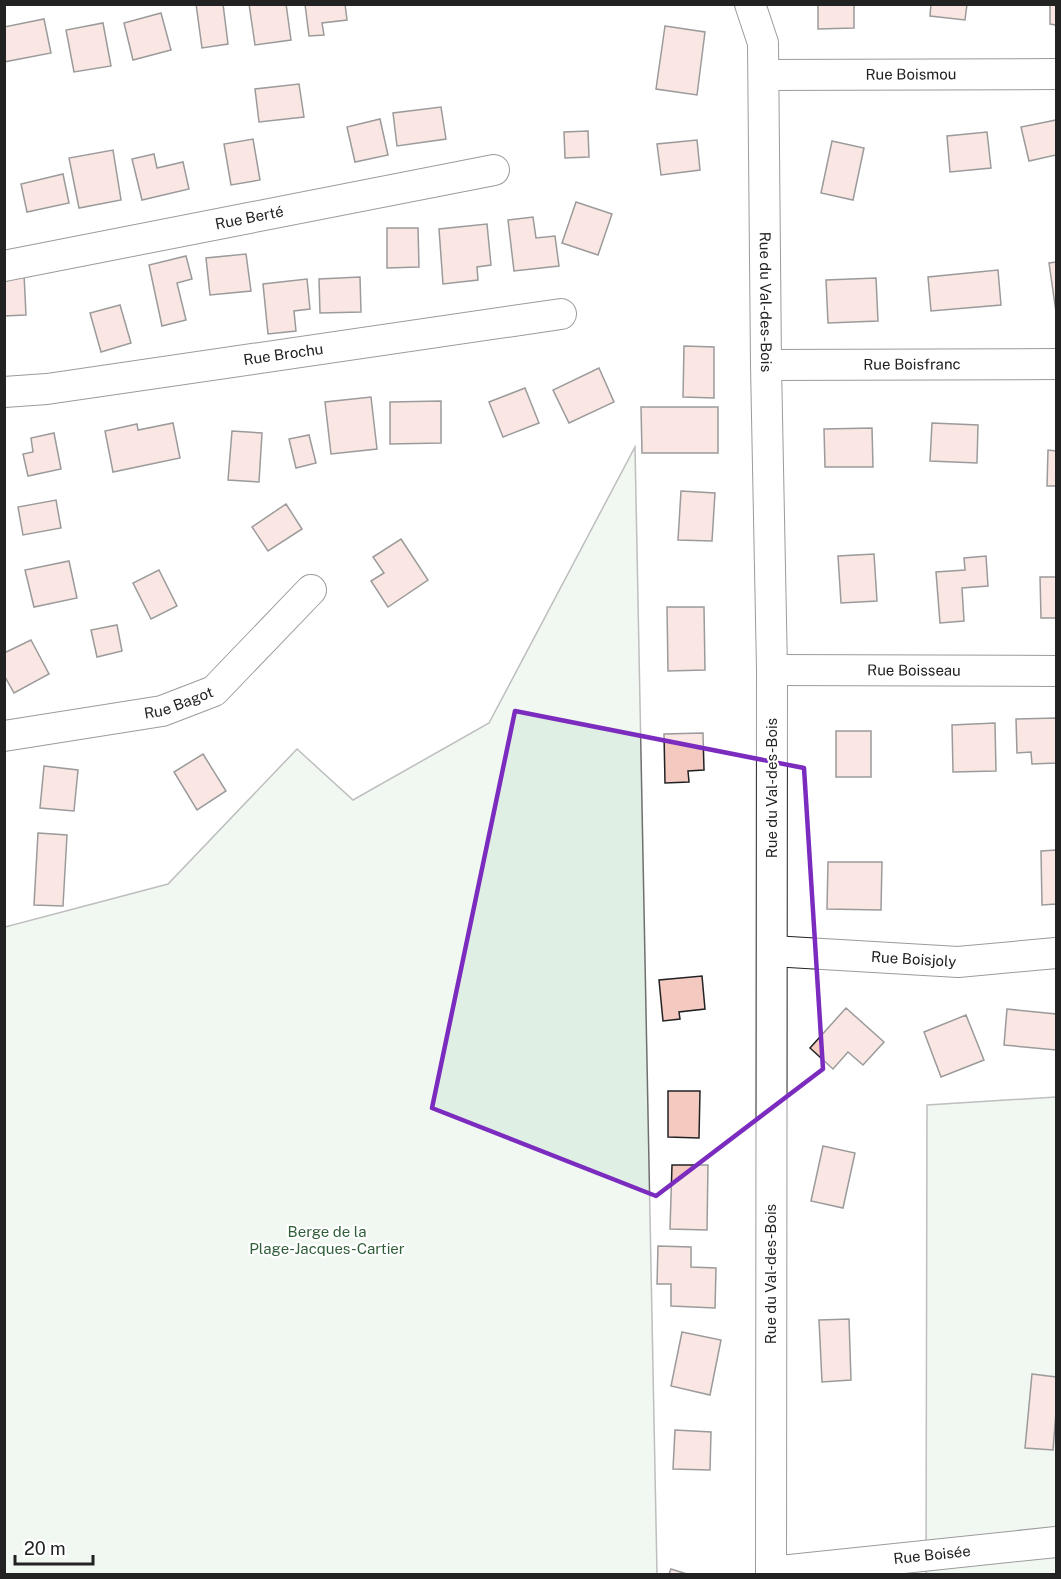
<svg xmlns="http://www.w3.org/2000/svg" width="1061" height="1579" font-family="'Public Sans',sans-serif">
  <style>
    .green { fill: #e0efe3; stroke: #6f6f6f; stroke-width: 1.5 }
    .building { fill: #f3c9c0; stroke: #222; stroke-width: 1.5 }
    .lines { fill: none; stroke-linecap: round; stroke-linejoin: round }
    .minor-casing { stroke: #222; stroke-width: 32 }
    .minor { stroke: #fff; stroke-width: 30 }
    .marked { fill: none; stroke: #7b2cbf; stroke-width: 4.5; stroke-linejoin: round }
    .labels { text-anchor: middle; stroke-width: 4.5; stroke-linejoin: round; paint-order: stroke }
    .street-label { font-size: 15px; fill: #222; stroke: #fff }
    .park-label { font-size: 15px; fill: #2f5e38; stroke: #fff }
  </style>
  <rect width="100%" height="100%" fill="#fff"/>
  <g class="green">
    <path d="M635 447 657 1574H5V927L168 884 297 749 353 800 489 723Z"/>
    <path d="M1056 1097V1574H926L927 1105Z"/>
  </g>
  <g class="building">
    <path d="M196 4H223L228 44 202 48Z"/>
    <path d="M249 4H286L291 40 255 45Z"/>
    <path d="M305 4H345L347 20 322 23 324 35 309 36Z"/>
    <path d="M818 4H854V28L818 29Z"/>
    <path d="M931 4H967L965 20 930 16Z"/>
    <path d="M1050 4H1056V25L1050 24Z"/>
    <path d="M161 13 171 50 133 60 124 23Z"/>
    <path d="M44 19 51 53 4 62V27Z"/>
    <path d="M103 23 111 66 74 72 66 30Z"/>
    <path d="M665 26 705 32 697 95 656 89Z"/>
    <path d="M299 84 304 117 259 122 255 89Z"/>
    <path d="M441 107 446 139 397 146 393 113Z"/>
    <path d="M380 119 388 155 355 162 347 127Z"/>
    <path d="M1056 120V155L1029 161 1021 127Z"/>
    <path d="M588 131 589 157 565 158 564 132Z"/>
    <path d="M987 132 991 168 950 172 947 136Z"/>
    <path d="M253 139 260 180 231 185 224 144Z"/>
    <path d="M697 140 700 170 661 175 657 144Z"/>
    <path d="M832 141 864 148 853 200 821 193Z"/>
    <path d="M113 150 121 200 79 208 69 158Z"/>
    <path d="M154 154 157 168 183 162 189 189 142 200 132 159Z"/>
    <path d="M63 174 69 203 27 212 21 184Z"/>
    <path d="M576 202 612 214 598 255 562 243Z"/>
    <path d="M533 217 536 238 555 236 559 266 514 271 508 220Z"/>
    <path d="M487 224 491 265 477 267 478 280 443 284 439 229Z"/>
    <path d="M387 228H418L419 267 387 268Z"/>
    <path d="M246 254 251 291 210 295 206 258Z"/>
    <path d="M186 256 192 279 177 283 186 320 162 326 149 265Z"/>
    <path d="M1056 262V312L1049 263Z"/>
    <path d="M998 270 1001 305 931 311 928 277Z"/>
    <path d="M4 274H24L26 315 4 316Z"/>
    <path d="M360 277 361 312 320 313 319 279Z"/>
    <path d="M876 278 878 321 828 323 826 280Z"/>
    <path d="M307 279 310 309 294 311 296 331 268 334 263 284Z"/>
    <path d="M120 305 131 343 101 352 90 313Z"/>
    <path d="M684 346 714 347V398L683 397Z"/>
    <path d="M599 368 614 402 569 423 553 390Z"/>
    <path d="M525 388 539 423 503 437 489 402Z"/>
    <path d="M371 397 377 449 331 454 325 402Z"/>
    <path d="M441 401V443L390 444V402Z"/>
    <path d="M641 407H718V453H642Z"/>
    <path d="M1056 422V486H1047L1048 450 1056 451Z"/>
    <path d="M173 423 180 458 113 472 105 431 137 424 138 430Z"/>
    <path d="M932 423 978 425 977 463 930 461Z"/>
    <path d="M872 428 873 467H825L824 429Z"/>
    <path d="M232 431 262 433 259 482 228 480Z"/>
    <path d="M54 433 61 469 28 476 23 454 33 452 31 438Z"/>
    <path d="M309 435 316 463 296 468 289 439Z"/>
    <path d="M681 491 715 493 712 541 678 540Z"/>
    <path d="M56 500 61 528 23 535 18 507Z"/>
    <path d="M286 504 302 529 268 551 252 527Z"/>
    <path d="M401 539 428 580 388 607 371 581 384 573 373 557Z"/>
    <path d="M874 554 877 601 841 603 838 556Z"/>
    <path d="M986 556 988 586 962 588 964 621 940 623 936 572 965 570 964 558Z"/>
    <path d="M69 561 77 598 34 607 25 570Z"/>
    <path d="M159 570 177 606 151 619 133 583Z"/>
    <path d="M1040 577H1056V618H1041Z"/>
    <path d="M667 607H704L705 670 668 671Z"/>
    <path d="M117 625 122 651 97 657 91 630Z"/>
    <path d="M31 640 49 674 14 693 4 675V653Z"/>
    <path d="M1056 718V763L1032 764 1031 752 1017 753 1016 719Z"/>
    <path d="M995 723 996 771 953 772 952 725Z"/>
    <rect x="836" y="731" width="35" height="46"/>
    <path d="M703 733 704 770 688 771 689 782 665 783 664 734Z"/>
    <path d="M203 754 226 791 197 810 174 772Z"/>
    <path d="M44 766 78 770 74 811 40 808Z"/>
    <path d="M38 833 67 835 63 906 34 905Z"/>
    <path d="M1056 850V904L1042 905 1041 851Z"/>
    <path d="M828 862H882L881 910 827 909Z"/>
    <path d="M702 976 705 1009 679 1012 680 1019 663 1021 659 980Z"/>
    <path d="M846 1008 884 1042 863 1065 848 1052 833 1069 810 1048Z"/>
    <path d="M1007 1009 1056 1014V1050L1004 1045Z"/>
    <path d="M966 1015 984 1060 941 1077 924 1032Z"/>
    <path d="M668 1091H700L699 1138 668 1137Z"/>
    <path d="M823 1146 855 1153 843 1208 811 1201Z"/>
    <path d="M672 1165H708L707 1230 670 1229Z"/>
    <path d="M658 1246 691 1247V1267L716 1268 715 1308 671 1306V1284H657Z"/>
    <path d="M849 1319 851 1380 822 1382 819 1320Z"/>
    <path d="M682 1332 721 1340 710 1395 671 1386Z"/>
    <path d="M1032 1374 1056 1377V1412L1053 1450 1025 1448Z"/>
    <path d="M675 1430 711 1432 710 1470 673 1469Z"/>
    <path d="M671 1569 687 1574H669Z"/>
  </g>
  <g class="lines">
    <g class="minor-casing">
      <g id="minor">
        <path id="s1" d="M750 4 763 43 766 365 772 670 771 1574"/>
        <path id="s2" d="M764 75 1056 74"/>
        <path id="s3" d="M4 266 494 170"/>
        <path id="s4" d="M766 365 1056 364"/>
        <path id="s5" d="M4 392 47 389 561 314"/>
        <path id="s6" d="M772 670 1056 671"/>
        <path id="s7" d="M4 736 162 711 214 691 311 590"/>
        <path id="s8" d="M772 951 958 962 1056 953"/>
        <path id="s9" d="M771 1572 1056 1542"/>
      </g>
    </g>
    <use href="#minor" class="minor"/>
  </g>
  <path d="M0 0H1061V1579H0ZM515 711 804 768 823 1069 656 1196 432 1108Z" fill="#fff" fill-opacity=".55" fill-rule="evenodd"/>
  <path class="marked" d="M515 711 804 768 823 1069 656 1196 432 1108Z"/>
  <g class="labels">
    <g class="street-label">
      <text dy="5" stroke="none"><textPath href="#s2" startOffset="147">Rue Boismou</textPath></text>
      <text dy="5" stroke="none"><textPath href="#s3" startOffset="250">Rue Berté</textPath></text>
      <text dy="5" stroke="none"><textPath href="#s1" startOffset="300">Rue du Val-des-Bois</textPath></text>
      <text dy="5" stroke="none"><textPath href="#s5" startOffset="282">Rue Brochu</textPath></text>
      <text dy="5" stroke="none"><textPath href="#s4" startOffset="146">Rue Boisfranc</textPath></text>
      <text dy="5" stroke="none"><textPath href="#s6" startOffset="142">Rue Boisseau</textPath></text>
      <text dy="5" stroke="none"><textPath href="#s7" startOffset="178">Rue Bagot</textPath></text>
      <text transform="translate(772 788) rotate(-90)" y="5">Rue du Val-des-Bois</text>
      <text dy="5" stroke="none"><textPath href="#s8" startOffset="142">Rue Boisjoly</textPath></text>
      <text transform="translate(771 1274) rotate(-90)" y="5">Rue du Val-des-Bois</text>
      <text dy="5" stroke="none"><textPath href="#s9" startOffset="162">Rue Boisée</textPath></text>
    </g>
    <g class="park-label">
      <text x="327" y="1237">Berge de la<tspan x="327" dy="17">Plage-Jacques-Cartier</tspan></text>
    </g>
  </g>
  <rect width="1061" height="1579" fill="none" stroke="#222222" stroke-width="12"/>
  <path d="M15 1555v9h78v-9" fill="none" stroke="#222222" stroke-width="3"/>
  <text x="24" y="1555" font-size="18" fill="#222222" stroke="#ffffff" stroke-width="4.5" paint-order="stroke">20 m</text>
</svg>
